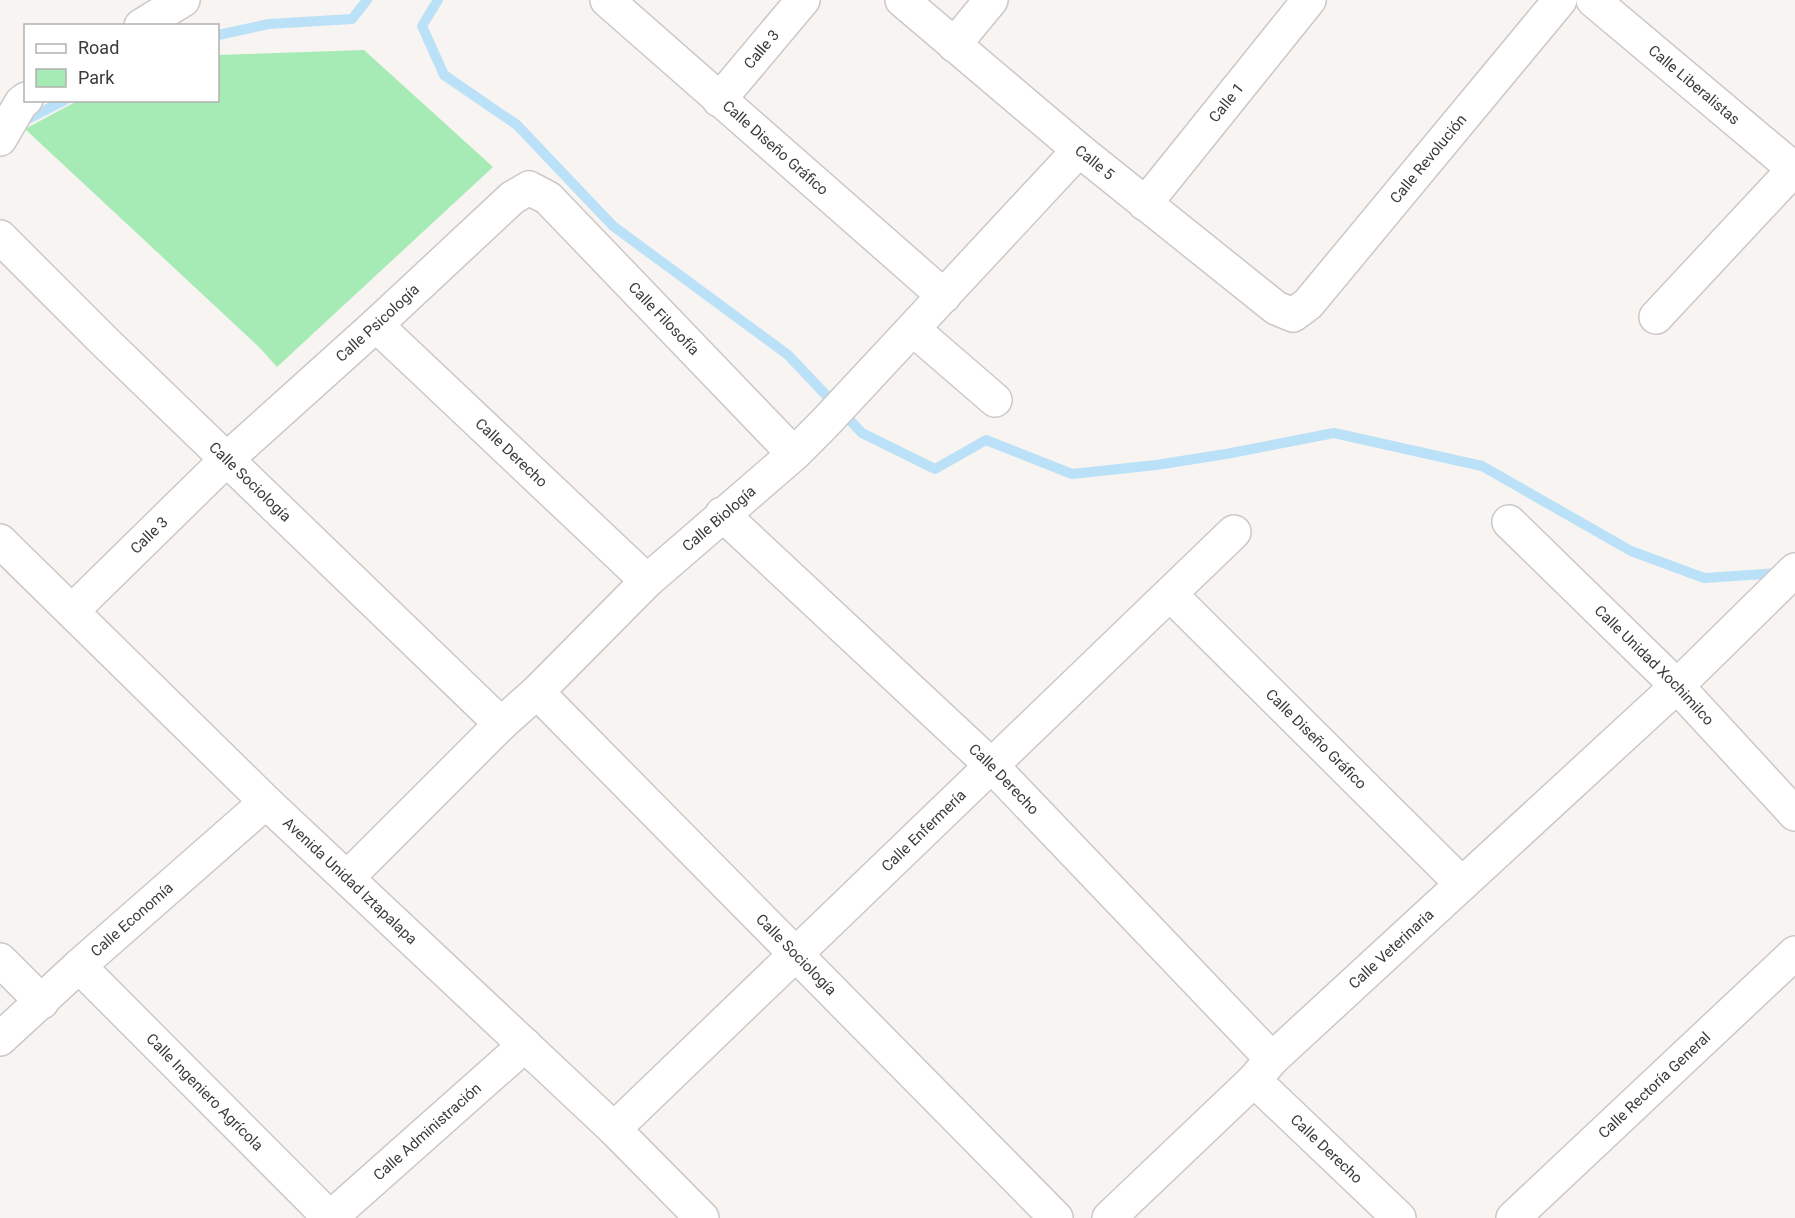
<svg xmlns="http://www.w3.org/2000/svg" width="1795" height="1218" font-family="Roboto,sans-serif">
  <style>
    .green { fill: #a6ebb5 }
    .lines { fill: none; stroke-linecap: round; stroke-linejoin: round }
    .stream { stroke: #bae1f7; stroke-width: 10 }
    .minor-casing { stroke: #ccc8c7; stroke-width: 36 }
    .minor { stroke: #fff; stroke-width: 33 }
    .labels { text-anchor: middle; stroke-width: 6; stroke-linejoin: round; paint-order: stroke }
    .street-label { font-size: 15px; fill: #3c3b3a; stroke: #fff }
  </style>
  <rect width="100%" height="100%" fill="#f7f4f2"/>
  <path class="green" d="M364 50 493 167 277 367 258 346 25 129 77 101 218 100V55Z"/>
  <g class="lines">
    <g class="stream">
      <path d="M438 0 422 26 444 75 517 125 613 226 788 355 862 433 935 469 986 440 1072 474 1156 465 1226 454 1334 433 1482 466 1631 551 1704 578 1780 573"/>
      <path d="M218 35 269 24 352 19 367 0"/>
      <path d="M20 123 65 100"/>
    </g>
    <g class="minor-casing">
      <g id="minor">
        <path id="s1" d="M607 0 944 296"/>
        <path id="s2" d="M902 0 1079 150 1276 308 1293 315 1308 304 1560 0"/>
        <path id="s3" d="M1593 0 1794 169"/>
        <path d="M141 26 183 0"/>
        <path d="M954 45 991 0"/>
        <path id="s4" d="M719 100 803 0"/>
        <path d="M0 139 21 103 26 99"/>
        <path id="s5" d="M1145 204 1309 0"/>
        <path id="s6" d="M0 237 104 341 501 724"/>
        <path d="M1656 317 1795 168"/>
        <path id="s7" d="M376 325 647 581"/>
        <path d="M914 330 995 400"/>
        <path id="s8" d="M722 514 991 765 1272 1059"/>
        <path id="s9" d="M1509 522 1677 686 1795 814"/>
        <path id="s10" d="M0 541 266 802 614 1129 702 1218"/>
        <path id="s11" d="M1170 594 1462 884"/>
        <path id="s12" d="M72 611 227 459 376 325 512 198 529 188 548 198 794 454"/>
        <path id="s13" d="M537 692 1056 1218"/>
        <path id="s14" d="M348 877 501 724 537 692 647 581 794 454 824 424 1079 150"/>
        <path d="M0 960 42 1002"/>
        <path id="s15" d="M79 966 330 1218"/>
        <path id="s16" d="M0 1039 79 966 266 802"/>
        <path id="s17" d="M1254 1080 1399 1218"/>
        <path id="s18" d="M614 1129 1234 532"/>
        <path id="s19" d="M330 1218 525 1045"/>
        <path id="s20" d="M1109 1218 1254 1080 1272 1059 1677 686 1795 570"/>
        <path id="s21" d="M1513 1218 1795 953"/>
      </g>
    </g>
    <use href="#minor" class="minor"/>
  </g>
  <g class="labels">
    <g class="street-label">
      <text dy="5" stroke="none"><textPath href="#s4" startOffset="66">Calle 3</textPath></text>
      <text dy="5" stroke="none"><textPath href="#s3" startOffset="132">Calle Liberalistas</textPath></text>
      <text dy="5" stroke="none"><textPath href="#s5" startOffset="130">Calle 1</textPath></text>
      <text dy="5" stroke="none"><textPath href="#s1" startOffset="224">Calle Diseño Gráfico</textPath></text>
      <text dy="5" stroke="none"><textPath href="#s2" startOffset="710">Calle Revolución</textPath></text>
      <text dy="5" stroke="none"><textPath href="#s2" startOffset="252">Calle 5</textPath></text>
      <text dy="5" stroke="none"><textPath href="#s12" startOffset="812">Calle Filosofía</textPath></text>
      <text dy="5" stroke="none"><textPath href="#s12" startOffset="420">Calle Psicología</textPath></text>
      <text dy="5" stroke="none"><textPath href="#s7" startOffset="186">Calle Derecho</textPath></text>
      <text dy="5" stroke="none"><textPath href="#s6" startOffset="350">Calle Sociología</textPath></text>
      <text dy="5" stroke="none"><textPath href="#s14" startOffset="516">Calle Biología</textPath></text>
      <text dy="5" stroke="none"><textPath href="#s12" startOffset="108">Calle 3</textPath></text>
      <text dy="5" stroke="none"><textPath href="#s9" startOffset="204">Calle Unidad Xochimilco</textPath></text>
      <text dy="5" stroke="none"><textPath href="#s11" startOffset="206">Calle Diseño Gráfico</textPath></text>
      <text dy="5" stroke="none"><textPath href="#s8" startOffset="387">Calle Derecho</textPath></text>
      <text dy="5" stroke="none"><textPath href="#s18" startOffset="430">Calle Enfermería</textPath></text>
      <text dy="5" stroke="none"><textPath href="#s10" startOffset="488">Avenida Unidad Iztapalapa</textPath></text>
      <text dy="5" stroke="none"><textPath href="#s16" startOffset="178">Calle Economía</textPath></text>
      <text dy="5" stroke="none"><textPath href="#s20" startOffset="390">Calle Veterinaria</textPath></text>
      <text dy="5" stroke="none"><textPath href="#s13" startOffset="369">Calle Sociología</textPath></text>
      <text dy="5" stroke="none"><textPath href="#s21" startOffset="194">Calle Rectoría General</textPath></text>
      <text dy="5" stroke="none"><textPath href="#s15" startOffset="178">Calle Ingeniero Agrícola</textPath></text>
      <text dy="5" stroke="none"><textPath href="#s19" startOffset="130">Calle Administración</textPath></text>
      <text dy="5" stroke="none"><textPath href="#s17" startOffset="100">Calle Derecho</textPath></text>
    </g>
  </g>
  <rect x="24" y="24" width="195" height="78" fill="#ffffff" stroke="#b1b1b0" stroke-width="1.5"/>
  <rect x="36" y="44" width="30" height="9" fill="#ffffff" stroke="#b1b1b0" stroke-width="1.5"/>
  <text x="78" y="54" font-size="18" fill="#3c3b3a">Road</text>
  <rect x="36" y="69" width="30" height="18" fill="#a6ebb5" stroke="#b1b1b0" stroke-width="1.5"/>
  <text x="78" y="84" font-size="18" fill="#3c3b3a">Park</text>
</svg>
